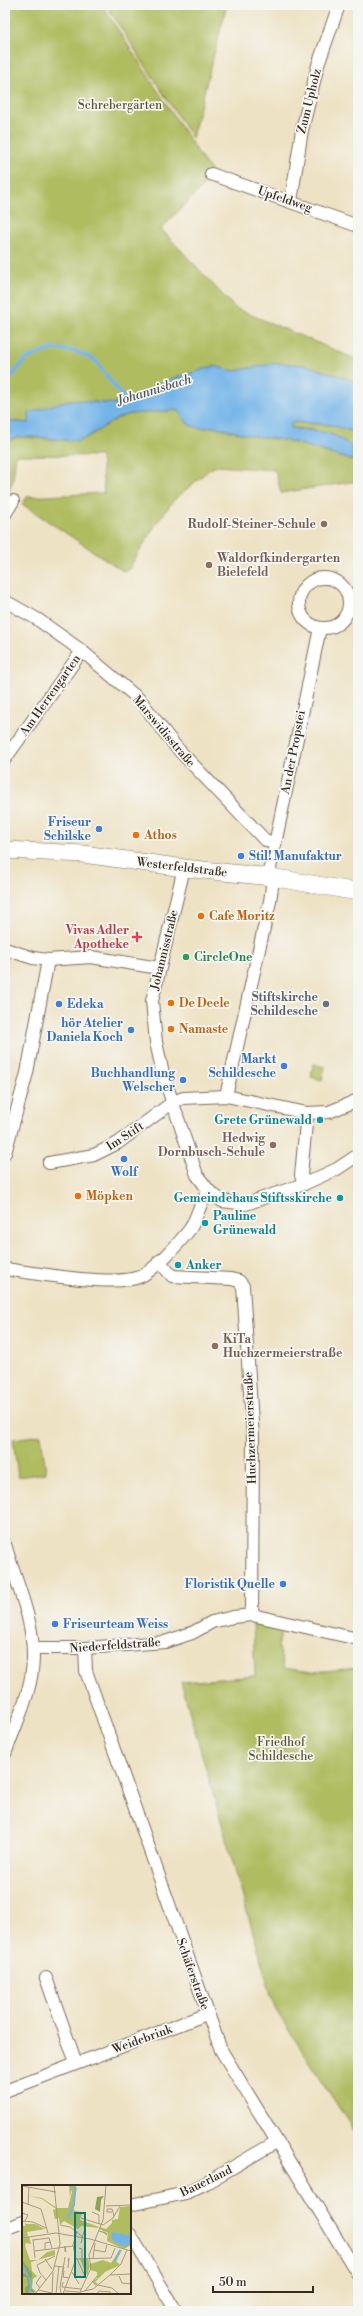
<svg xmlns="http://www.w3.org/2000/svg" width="363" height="2316" font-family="'Libre Bodoni',serif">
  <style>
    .green { fill: #afbc5f; stroke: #75733e }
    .water { fill: #73b4e8; stroke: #576f83 }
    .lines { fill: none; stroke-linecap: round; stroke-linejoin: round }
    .stream { stroke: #73b4e8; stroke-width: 4 }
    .street-casing { stroke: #7a6a58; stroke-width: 14 }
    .secondary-casing { stroke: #7a6a58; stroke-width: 18 }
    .street { stroke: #fff; stroke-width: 12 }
    .secondary { stroke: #fff; stroke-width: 17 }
    .education-dot { fill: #8d6e63; stroke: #f6f6f2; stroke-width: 1.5 }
    .shop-dot { fill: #3f7fe0; stroke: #f6f6f2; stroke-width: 1.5 }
    .food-dot { fill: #e8710a; stroke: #f6f6f2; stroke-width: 1.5 }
    .health-dot { fill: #e0444e; stroke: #f6f6f2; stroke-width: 1.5 }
    .leisure-dot { fill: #2e9e5b; stroke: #f6f6f2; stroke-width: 1.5 }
    .worship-dot { fill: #6b7280; stroke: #f6f6f2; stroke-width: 1.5 }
    .culture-dot { fill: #0f9aa8; stroke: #f6f6f2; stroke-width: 1.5 }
    .labels { text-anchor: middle; stroke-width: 3.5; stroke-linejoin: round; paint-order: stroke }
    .street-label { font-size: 12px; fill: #3b2a1e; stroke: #f6f6f2 }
    .park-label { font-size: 12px; fill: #5e5632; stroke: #f6f6f2 }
    .education-label { font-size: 12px; font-weight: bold; fill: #785e54; stroke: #f6f6f2; text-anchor: end }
    .shop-label { font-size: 12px; font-weight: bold; fill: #366cbe; stroke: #f6f6f2; text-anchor: end }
    .food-label { font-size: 12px; font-weight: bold; fill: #c56008; stroke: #f6f6f2; text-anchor: start }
    .health-label { font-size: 12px; font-weight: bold; fill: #be3a42; stroke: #f6f6f2; text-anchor: end }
    .leisure-label { font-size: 12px; font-weight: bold; fill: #27864d; stroke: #f6f6f2; text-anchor: start }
    .worship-label { font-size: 12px; font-weight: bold; fill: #5b616d; stroke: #f6f6f2; text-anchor: end }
    .culture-label { font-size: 12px; font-weight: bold; fill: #0d838f; stroke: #f6f6f2; text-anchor: end }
    .water-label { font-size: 13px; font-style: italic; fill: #4c535b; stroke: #f6f6f2 }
    .inset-river { fill: none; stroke: #73b4e8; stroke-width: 2 }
    .inset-road { fill: none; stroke: #a69882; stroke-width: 1 }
    .view { fill: #0f766e; fill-opacity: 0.15; stroke: #0f766e; stroke-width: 2 }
    .inset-edge { fill: none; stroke: #3b2a1e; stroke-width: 2 }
  </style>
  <rect width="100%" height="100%" fill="#f6f6f2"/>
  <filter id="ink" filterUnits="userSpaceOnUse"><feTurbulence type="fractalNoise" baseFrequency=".025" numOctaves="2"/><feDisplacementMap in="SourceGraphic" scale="8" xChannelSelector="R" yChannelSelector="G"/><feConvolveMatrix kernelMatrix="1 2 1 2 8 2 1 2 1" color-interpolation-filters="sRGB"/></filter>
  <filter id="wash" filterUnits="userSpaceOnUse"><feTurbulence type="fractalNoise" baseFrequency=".012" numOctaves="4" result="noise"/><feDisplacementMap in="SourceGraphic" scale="16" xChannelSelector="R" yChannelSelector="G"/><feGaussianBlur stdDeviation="0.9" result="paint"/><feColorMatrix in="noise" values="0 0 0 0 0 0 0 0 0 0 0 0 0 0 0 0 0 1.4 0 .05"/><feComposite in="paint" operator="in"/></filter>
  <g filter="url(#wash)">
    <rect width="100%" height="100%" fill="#eee2c4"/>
    <g class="green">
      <path d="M5 5H102L204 162 215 174 161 229 235 308 358 360V382L305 365 277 363 234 371 214 366 169 380 118 404 68 400 29 423 5 421Z"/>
      <path d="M106 5H227L192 138Z"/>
      <path d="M178 410 189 425 200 428 216 427 248 435 290 441 354 461 315 430 291 428V422L331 425 358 433V481L281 493 275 470 217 466 210 469 174 500 156 524 129 569 123 571 22 504 27 497 104 493 101 456 16 455 13 480 7 497 5 496V442L18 437 68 440 86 438 118 418 130 414Z"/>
      <path d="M313 1064 325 1067 322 1080 311 1077Z"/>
      <path d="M41 1435 46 1473 18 1477 13 1439Z"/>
      <path d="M253 1623 282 1629 278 1646 284 1668 311 1672 358 1668V2137L275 2009 181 1682 255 1676Z"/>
    </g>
    <path class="water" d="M277 363 305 365 358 382V433L331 425 292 422 291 428C320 433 337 428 358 455L354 461 290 441 248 435 216 427 200 428 189 425 178 410 130 414 118 418 86 438 77 441 33 437H18L5 442V421L29 423V413L68 400 118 404 169 380 214 366 234 371Z"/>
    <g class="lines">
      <path class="stream" d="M8 381 26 359 52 349 75 351 95 360 128 404"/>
    </g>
  </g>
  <g filter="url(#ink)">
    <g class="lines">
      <g class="street-casing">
        <g id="street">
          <path d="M211 174 358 226"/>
          <path d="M291 201 302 130 318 65 339 5"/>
          <path d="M5 514 13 501"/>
          <circle cx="324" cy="603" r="25"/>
          <path d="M5 601 37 619 82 651 140 700 176 747 264 839 274 844"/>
          <path d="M5 759 82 651"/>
          <path d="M184 868 152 1001 156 1042 163 1074 197 1175 209 1191 222 1201 246 1204 304 1184 337 1169 358 1155"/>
          <path d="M5 949 33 958 48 960 91 957 159 968"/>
          <path d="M226 1096 270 901 272 887 270 868 320 628"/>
          <path d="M5 1153 27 1073 48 960"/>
          <path d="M49 1163 94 1155 118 1143 173 1102 183 1098 226 1096 307 1113 329 1112 358 1100"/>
          <path d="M304 1184 301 1175 307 1113"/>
          <path d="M159 1261 172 1276 231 1279 239 1281 243 1286 253 1438 252 1615"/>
          <path d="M5 1269C34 1273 115 1287 139 1277 154 1271 180 1242 190 1229 198 1217 199 1202 209 1191"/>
          <path d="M5 1544C15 1581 34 1619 33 1657 33 1690 16 1723 5 1754"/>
          <path d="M33 1648H85L165 1642 192 1633 212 1622 233 1617 252 1615 358 1639"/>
          <path d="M85 1648 86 1671 221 2050 358 2274"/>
          <path d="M46 1978 76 2063"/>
          <path d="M5 2091 207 2014"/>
          <path d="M130 2205 186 2193 206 2183 276 2142"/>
          <path d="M5 2229 23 2222"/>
          <path d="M130 2234 176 2311"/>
        </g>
      </g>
      <g class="secondary-casing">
        <path id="secondary" d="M5 850 83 854 184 868 271 877 358 892"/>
      </g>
      <use href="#street" class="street"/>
      <use href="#secondary" class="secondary"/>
    </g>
  </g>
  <g class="education-dot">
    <circle cx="324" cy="524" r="4"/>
    <circle cx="209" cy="565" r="4"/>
    <circle cx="273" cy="1145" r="4"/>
    <circle cx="215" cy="1346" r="4"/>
  </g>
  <g class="shop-dot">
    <circle cx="99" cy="829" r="4"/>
    <circle cx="241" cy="856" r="4"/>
    <circle cx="59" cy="1004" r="4"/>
    <circle cx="131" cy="1030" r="4"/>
    <circle cx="284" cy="1066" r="4"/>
    <circle cx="183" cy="1080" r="4"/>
    <circle cx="124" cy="1159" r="4"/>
    <circle cx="283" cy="1584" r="4"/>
    <circle cx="55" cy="1624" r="4"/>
  </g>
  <g class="food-dot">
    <circle cx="136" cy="835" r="4"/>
    <circle cx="201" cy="916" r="4"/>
    <circle cx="171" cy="1003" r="4"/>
    <circle cx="171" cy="1029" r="4"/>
    <circle cx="78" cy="1196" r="4"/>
  </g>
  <path class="health-dot" d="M135 931h4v4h4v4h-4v4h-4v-4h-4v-4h4z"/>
  <circle class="leisure-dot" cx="186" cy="957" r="4"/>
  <circle class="worship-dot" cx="326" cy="1004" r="4"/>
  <g class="culture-dot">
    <circle cx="320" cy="1120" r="4"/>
    <circle cx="340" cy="1198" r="4"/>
    <circle cx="205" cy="1223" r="4"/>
    <circle cx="178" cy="1265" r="4"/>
  </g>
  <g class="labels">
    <g class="street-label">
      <text transform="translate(309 101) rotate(-76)" y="4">Zum Upholz</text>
      <text transform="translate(285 199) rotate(19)" y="4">Upfeldweg</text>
      <text transform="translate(50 695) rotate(-55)" y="4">Am Herrengarten</text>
      <text transform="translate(164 731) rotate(50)" y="4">Marswidisstraße</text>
      <text transform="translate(293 752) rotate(-79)" y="4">An der Propstei</text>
      <text transform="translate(182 867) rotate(7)" y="4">Westerfeldstraße</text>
      <text transform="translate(164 950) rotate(-76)" y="4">Johannisstraße</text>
      <text transform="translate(125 1136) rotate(-33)" y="4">Im Stift</text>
      <text transform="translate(250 1428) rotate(-92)" y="4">Huchzermeierstraße</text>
      <text transform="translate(115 1645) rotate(-4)" y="4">Niederfeldstraße</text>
      <text transform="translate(193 1974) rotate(70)" y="4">Schäferstraße</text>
      <text transform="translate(142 2039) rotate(-20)" y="4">Weidebrink</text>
      <text transform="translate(206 2181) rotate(-26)" y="4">Bauerland</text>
    </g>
    <g class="park-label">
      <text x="120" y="109">Schrebergärten</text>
      <text x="281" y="1746">Friedhof<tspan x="281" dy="14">Schildesche</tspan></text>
    </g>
    <g class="education-label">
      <text x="316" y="528">Rudolf-Steiner-Schule</text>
      <text x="217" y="562" text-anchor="start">Waldorfkindergarten<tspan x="217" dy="14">Bielefeld</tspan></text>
      <text x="265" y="1142">Hedwig<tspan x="265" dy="14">Dornbusch-Schule</tspan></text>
      <text x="223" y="1343" text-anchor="start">KiTa<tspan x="223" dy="14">Huchzermeierstraße</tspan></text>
    </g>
    <g class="shop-label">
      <text x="91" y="826">Friseur<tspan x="91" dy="14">Schilske</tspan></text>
      <text x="249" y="860" text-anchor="start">Stil! Manufaktur</text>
      <text x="67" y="1008" text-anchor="start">Edeka</text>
      <text x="123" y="1027">hör Atelier<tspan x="123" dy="14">Daniela Koch</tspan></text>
      <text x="276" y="1063">Markt<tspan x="276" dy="14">Schildesche</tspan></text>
      <text x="175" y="1077">Buchhandlung<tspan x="175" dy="14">Welscher</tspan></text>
      <text x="124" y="1176" text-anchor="middle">Wolf</text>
      <text x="275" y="1588">Floristik Quelle</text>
      <text x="63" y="1628" text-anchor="start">Friseurteam Weiss</text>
    </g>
    <g class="food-label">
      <text x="144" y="839">Athos</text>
      <text x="209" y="920">Cafe Moritz</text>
      <text x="179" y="1007">De Deele</text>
      <text x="179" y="1033">Namaste</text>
      <text x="86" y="1200">Möpken</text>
    </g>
    <g class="health-label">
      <text x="129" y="934">Vivas Adler<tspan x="129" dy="14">Apotheke</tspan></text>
    </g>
    <g class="leisure-label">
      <text x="194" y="961">CircleOne</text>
    </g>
    <g class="worship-label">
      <text x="318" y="1001">Stiftskirche<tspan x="318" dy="14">Schildesche</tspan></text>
    </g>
    <g class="culture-label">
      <text x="312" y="1124">Grete Grünewald</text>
      <text x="332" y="1202">Gemeindehaus Stiftsskirche</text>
      <text x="213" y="1220" text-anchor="start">Pauline<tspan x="213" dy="14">Grünewald</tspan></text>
      <text x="186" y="1269" text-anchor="start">Anker</text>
    </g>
    <g class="water-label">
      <text transform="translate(154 389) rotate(-17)" y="5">Johannisbach</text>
    </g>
  </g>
  <g transform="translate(22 2185)">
    <rect width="109" height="109" fill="#eee2c4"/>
    <path d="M47 0H53L55 3 51 22 53 26 60 27 58 35 77 42 76 43 59 41 56 44 42 36 38 40 37 33 33 34 31 25 34 24 20 14 7 11 20 13 35 23H46L50 7 49 5 48 13ZM109 21V52L90 47V55L100 60H109L102 64 85 56 86 48 77 44 78 42 84 44 90 38V35L96 34 98 22ZM4 36V39H13L23 44 5 47 6 51 0 53V41H3ZM7 51 9 59 4 58 3 61 8 75H16L25 67 33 65V70L9 77 10 86 15 91 11 94 10 103 15 107 0 109V54ZM98 65H100L94 76 98 80 83 87 73 97 76 99 74 101 70 97 75 93V87L68 85V79L81 75 89 78ZM58 74H66L68 81 65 91Z" fill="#afbc5f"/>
    <path d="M82 11 79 15 78 27 73 24 75 12ZM0 75 10 88 9 103 13 108 8 106 4 109 3 103 6 100 5 92H0V88L4 89Z" fill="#8ba456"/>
    <path d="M77 44 109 51V60L100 61 90 55V47Z" fill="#73b4e8"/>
    <path class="inset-river" d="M46 33 52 20 53 6 51 0M93 76 98 65M0 86 2 83 6 91M7 109 9 102 7 92"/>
    <path class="inset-road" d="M0 1 34 7M0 17 19 24 26 48M6 20 7 2M84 21 109 20M70 27 77 30V39M90 27H85V24H90L92 31M0 28 6 30 3 36M59 33 81 40 91 33 98 21M0 36 11 37 24 43M38 40 48 42 61 52M77 46 84 48 85 50 81 47M0 53 34 48 68 54 109 66M11 54 13 73M11 55 27 53 30 63M59 58 62 46M57 63 60 64V73M23 64V58L29 57M72 65 83 67 85 60M13 66 51 61M43 67V61L44 67M71 73 73 58M23 74 30 84M54 74 89 73 93 63M55 74 64 93M32 81 42 82 41 86M46 83 47 73 46 76M42 86 41 92 47 93M50 87 57 99M88 90 109 89M97 91 100 98 109 99M24 95 18 88 15 80 33 71M41 97 40 102 59 104M76 100 90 103 97 109M18 103 14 98 19 91M16 105 30 108M43 106 57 107M63 106 75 91M58 107 71 104 88 90 99 79 105 65M13 109 31 86 38 59 32 0M30 109 31 87M34 109 37 81M39 109 38 102 43 72M41 109 54 74 51 60 55 46M57 109 69 83 67 70 81 35 84 0M75 109 77 106 89 107"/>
    <path class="view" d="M53 28H63V92H53Z"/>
    <rect width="109" height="109" class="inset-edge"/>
  </g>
  <rect width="363" height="2316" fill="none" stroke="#f6f6f2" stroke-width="20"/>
  <path d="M213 2286v6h100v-6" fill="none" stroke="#3b2a1e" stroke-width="2"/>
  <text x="219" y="2286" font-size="12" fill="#3b2a1e" stroke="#f6f6f2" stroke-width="3" paint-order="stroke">50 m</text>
</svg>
